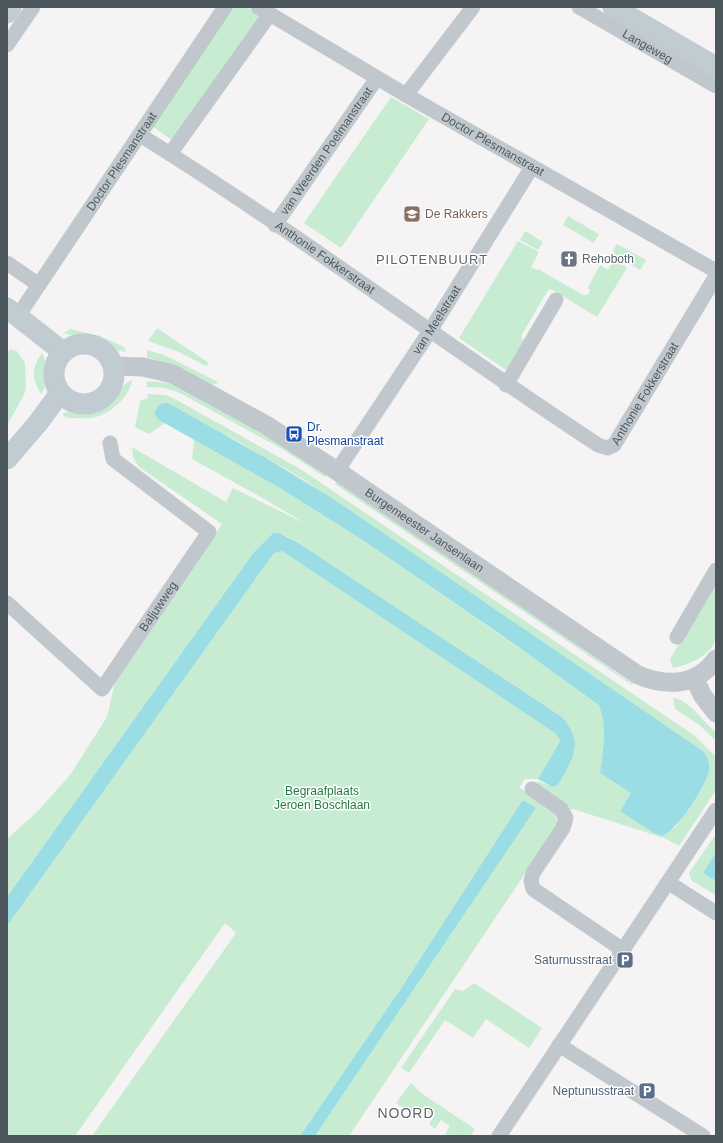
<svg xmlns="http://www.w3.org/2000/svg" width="723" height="1143" font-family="Arial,sans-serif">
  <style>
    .green { fill: #c8ecd2 }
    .water { fill: #9adde4 }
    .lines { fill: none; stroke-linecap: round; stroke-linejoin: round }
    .minor { stroke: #c0c8cd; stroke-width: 15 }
    .tertiary { stroke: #c0c8cd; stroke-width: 19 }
    .secondary { stroke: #c1cbd2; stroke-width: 21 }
    .labels { text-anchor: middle; stroke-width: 3; stroke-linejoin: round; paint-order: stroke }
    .street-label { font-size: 12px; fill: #4c585e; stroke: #fff }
    .education-label { font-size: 12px; fill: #785e54; stroke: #fff; text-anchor: start }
    .worship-label { font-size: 12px; fill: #5b616d; stroke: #fff; text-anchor: start }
    .transit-label { font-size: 12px; fill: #164399; stroke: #fff; text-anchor: start }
    .park-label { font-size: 12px; fill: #237a45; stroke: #fff }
    .service-label { font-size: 12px; fill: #4e5e75; stroke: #fff; text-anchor: end }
    .neighbourhood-label { font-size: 13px; letter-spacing: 1px; fill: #606467; stroke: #fff }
    .quarter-label { font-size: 14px; letter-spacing: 1px; fill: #606467; stroke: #fff }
  </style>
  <rect width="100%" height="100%" fill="#f5f3f3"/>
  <g class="green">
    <path d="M230 7H246L261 16 176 143 152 126Z"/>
    <path d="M391 97 429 119 341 248 304 223Z"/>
    <path d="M568 216 599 234 594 243 563 225Z"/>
    <path d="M525 231 543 242 538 250 520 240Z"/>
    <path d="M518 241 539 252 531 267 537 270 538 269 583 295H587L590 291 588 287 600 265 608 270 614 260 627 268 597 317 551 289 548 290 521 336 525 343 506 370 459 338Z"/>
    <path d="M617 244 646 260 640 270 616 255 613 250Z"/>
    <path d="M157 328 209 363 206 366 179 352 148 341Z"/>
    <path d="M70 329 100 336 124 347 126 352 112 349 90 337H76L64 333Z"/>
    <path d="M11 349 14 351 16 350 25 363 26 388 24 395 7 425V352Z"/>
    <path d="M147 350 164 355 218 382 216 384 210 385 186 370 147 357Z"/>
    <path d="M42 353C49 364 49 383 41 394 32 379 31 368 42 353Z"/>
    <path d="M132 380C131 395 111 413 96 417 90 419 83 418 77 418 72 418 66 419 62 414 75 408 89 413 101 406 114 399 118 386 132 380Z"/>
    <path d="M147 381 171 383 197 395 329 473 325 477 282 449 178 392 164 388 147 387Z"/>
    <path d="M147 394 166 395 175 399 302 470 695 736 716 757V790L679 846 664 838 573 809 569 810 535 786 538 781 552 787 558 785 575 751 562 717 300 544 286 536 273 533 254 552 7 897 8 838 38 811 70 775 107 717 115 681 222 524 139 467 133 457 132 447 226 502 233 488 306 524 266 500 192 459 194 439 280 488 364 541 587 695C591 698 596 701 599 705 610 719 602 756 600 773L632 793 620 810 675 828C689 807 721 776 703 751L303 479 228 436 159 420 165 423 149 434 135 427 140 401 148 398Z"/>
    <path d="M337 478 633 684 632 685 335 484Z"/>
    <path d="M278 551H282L555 733 560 740 558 745 538 779H525L519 788C534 796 560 806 557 826L349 1136H315L534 811 536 808 525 801H522L402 987 300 1136H92L236 933 225 923 75 1136H7V926L274 553Z"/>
    <path d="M716 581C716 599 719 620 716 637 713 655 689 665 673 668L670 659Z"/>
    <path d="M673 698C691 701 702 721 716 732V741L698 724 675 709Z"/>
    <path d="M716 834V852L703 873 716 881V895L692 881 689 873Z"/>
    <path d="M474 983 542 1028 529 1048 486 1019 473 1038 445 1020 409 1073 401 1068 455 989 463 991Z"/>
    <path d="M411 1083 421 1093 475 1129 470 1136H446L445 1135 450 1126 441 1120 435 1129 429 1124 434 1116 424 1110 418 1118 396 1103Z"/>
  </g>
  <g class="water">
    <path d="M168 403 266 458 332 498 703 751C708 757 711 766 708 774 704 790 677 830 662 836L654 833 620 811 631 793 600 773C603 750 608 727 599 705L507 639 364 541 280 488 159 420 154 413 160 404Z"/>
    <path d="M273 533H279L300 544 562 717C585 745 573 757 558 785L552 787 538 779 558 745 560 740 555 733 282 551 274 553 7 926V897L254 552Z"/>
    <path d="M522 801H525L536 808 534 811 315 1136H300L402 987Z"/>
    <path d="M716 852V881L703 873Z"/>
  </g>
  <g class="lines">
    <g class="minor">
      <path id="s1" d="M258 7 406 95 716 271"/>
      <path id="s2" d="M579 7 716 86"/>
      <path d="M7 45 33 7"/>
      <path d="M406 95 473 7"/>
      <path id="s3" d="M140 135C296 232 444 344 598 445L607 448 614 445 716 276"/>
      <path d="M170 154 270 14"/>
      <path id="s4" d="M275 225 377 78"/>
      <path d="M7 263 39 285"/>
      <path id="s5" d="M18 316 225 7"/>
      <path d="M506 385 556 300"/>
      <path id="s6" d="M337 471 430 331 532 167"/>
      <path id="s7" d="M7 603 102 689 209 532 113 459 110 443"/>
      <path d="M677 637 716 570"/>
      <path d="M532 789 561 809 566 818 563 828 533 873 531 881 533 889 623 950"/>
      <path d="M669 883 716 913"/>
      <path d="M559 1045 703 1136"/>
      <path d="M499 1136 716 810"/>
    </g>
    <g class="tertiary">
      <path id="s8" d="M113 366 143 367 173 374 266 425 337 471 638 675C667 687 697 686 716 659"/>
      <path d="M694 678 703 696 716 713"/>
    </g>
    <g class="secondary">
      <path d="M613 7 716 67"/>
      <path d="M7 13 11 7"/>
      <path d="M7 308 63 352"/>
      <circle cx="84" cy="374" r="30"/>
      <path d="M7 459 38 423 60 393"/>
    </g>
  </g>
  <defs>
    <g id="school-square" transform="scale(0.9)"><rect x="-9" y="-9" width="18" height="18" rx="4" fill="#8d6e63" stroke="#fff"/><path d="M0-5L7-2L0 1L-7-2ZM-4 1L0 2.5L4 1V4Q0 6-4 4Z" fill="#fff"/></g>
    <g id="church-square" transform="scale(0.9)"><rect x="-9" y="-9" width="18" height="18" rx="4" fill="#6b7280" stroke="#fff"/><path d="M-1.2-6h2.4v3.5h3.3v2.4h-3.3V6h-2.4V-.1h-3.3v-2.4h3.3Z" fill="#fff"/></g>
    <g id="bus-square" transform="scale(0.9)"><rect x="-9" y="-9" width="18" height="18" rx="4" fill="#1a4fb4" stroke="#fff"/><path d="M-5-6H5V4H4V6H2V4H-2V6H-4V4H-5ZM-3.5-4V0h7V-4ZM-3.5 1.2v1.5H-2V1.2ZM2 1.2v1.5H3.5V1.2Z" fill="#fff"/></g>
    <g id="parking-square" transform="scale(0.9)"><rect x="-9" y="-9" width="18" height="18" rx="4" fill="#5c6f8a" stroke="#fff"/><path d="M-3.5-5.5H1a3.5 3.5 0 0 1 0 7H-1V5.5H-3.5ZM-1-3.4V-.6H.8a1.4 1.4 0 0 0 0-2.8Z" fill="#fff"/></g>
  </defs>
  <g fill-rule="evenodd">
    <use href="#school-square" x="412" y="214"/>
    <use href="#church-square" x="569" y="259"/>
    <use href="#bus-square" x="294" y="434"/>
    <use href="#parking-square" x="625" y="960"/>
    <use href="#parking-square" x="647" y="1091"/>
  </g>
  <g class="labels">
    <g class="street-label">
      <text dy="4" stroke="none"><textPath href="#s2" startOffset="79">Langeweg</textPath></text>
      <text dy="4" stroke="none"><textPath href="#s1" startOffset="272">Doctor Plesmanstraat</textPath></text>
      <text dy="4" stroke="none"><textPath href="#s4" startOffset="90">van Weerden Poelmanstraat</textPath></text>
      <text dy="4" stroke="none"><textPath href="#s5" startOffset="186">Doctor Plesmanstraat</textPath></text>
      <text dy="4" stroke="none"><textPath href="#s3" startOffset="222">Anthonie Fokkerstraat</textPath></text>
      <text dy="4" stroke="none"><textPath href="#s6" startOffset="181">van Meelstraat</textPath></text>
      <text dy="4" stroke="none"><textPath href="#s3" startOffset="630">Anthonie Fokkerstraat</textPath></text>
      <text dy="4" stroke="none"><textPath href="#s8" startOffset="357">Burgemeester Jansenlaan</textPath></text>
      <text dy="4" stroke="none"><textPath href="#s7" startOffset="228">Baljuwweg</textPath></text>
    </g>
    <g class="education-label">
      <text x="425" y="218">De Rakkers</text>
    </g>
    <g class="worship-label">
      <text x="582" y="263">Rehoboth</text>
    </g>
    <g class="transit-label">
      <text x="307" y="431">Dr.<tspan x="307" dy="14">Plesmanstraat</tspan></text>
    </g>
    <g class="park-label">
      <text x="322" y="795">Begraafplaats<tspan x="322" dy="14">Jeroen Boschlaan</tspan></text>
    </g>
    <g class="service-label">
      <text x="612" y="964">Saturnusstraat</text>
      <text x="634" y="1095">Neptunusstraat</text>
    </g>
    <g class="neighbourhood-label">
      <text x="432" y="264">PILOTENBUURT</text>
    </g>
    <g class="quarter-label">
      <text x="406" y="1118">NOORD</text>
    </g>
  </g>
  <rect width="723" height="1143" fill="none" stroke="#4c585e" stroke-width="16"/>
</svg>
